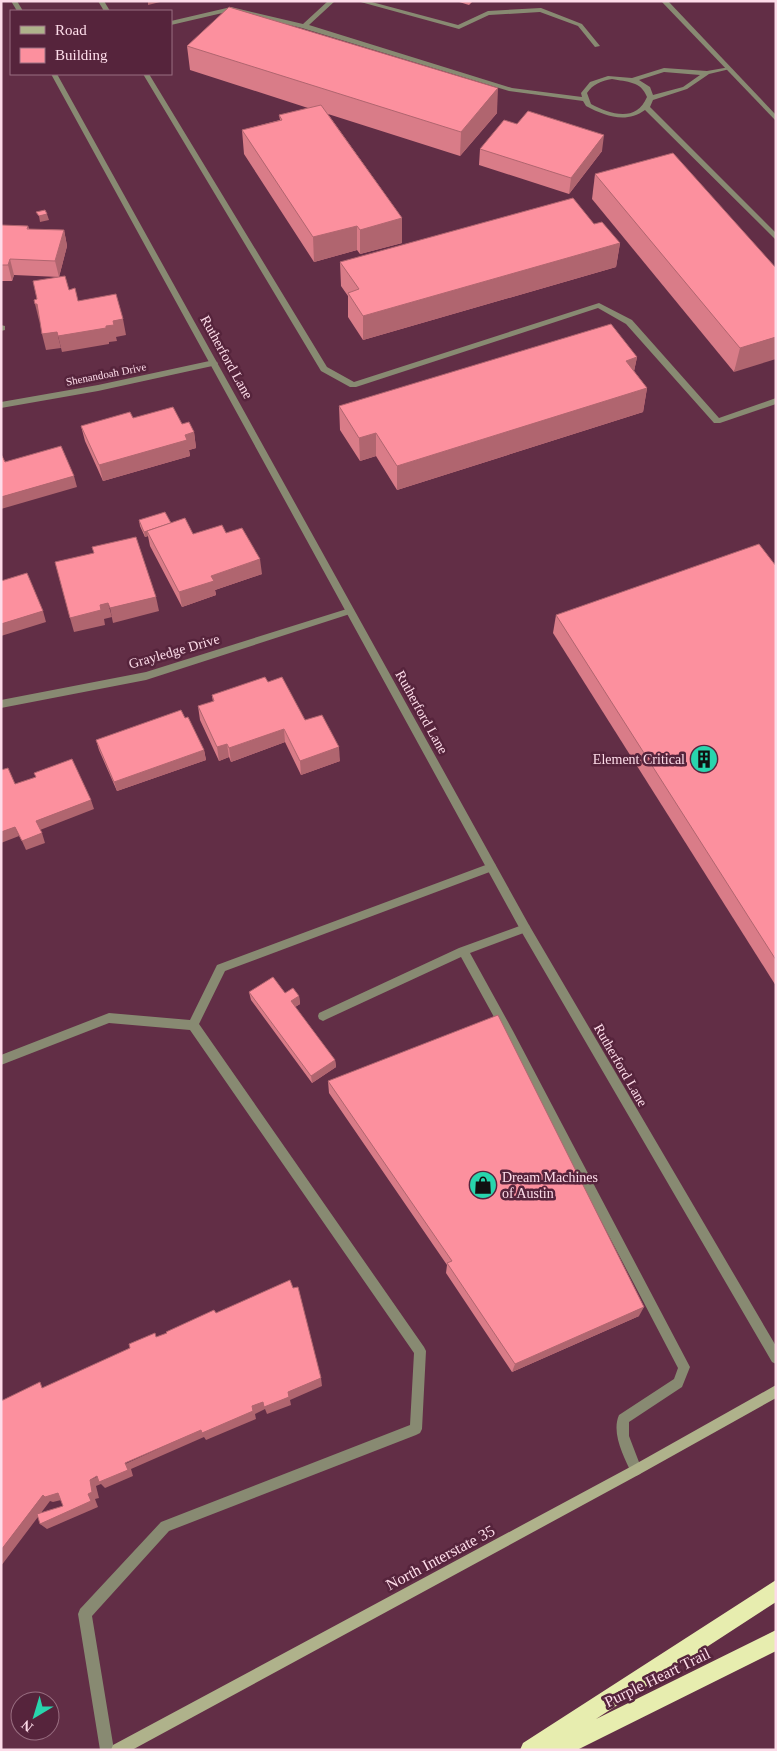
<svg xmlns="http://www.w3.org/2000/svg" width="777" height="1751" font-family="Georgia,serif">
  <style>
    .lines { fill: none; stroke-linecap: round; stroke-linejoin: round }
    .service { fill: #888a72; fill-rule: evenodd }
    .minor { fill: #888a72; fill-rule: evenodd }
    .tertiary { fill: #888a72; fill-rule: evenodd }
    .secondary { fill: #afb28b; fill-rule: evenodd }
    .motorway { fill: #e7edaf; fill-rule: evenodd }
    .wall { fill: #d97c88 }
    .shaded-wall { fill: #b0656f }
    .building { fill: #fc909e; stroke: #b0656f }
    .labels { text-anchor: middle; stroke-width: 5; stroke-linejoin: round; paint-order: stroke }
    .far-street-label { font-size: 11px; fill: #fddce9; stroke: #56243c }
    .street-label { font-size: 14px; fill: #fddce9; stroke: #56243c }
    .poi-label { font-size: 14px; fill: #fddce9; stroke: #56243c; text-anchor: end }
    .near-street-label { font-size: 16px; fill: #fddce9; stroke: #56243c }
  </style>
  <rect width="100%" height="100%" fill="#622e46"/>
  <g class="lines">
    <g class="service">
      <path d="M98 1H104L110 11H104Z"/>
      <path d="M328 1H335L309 25 512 88 582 97 581 93 590 82 608 76 632 78 664 68 707 71 730 67V69L709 74 687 89 653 100 650 107 776 233V240L645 110C626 124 605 116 586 106L583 101 509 91 302 28 231 11 171 25V21L231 7 303 24ZM664 72 700 75 683 87 653 95 650 87 639 80ZM612 79C627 82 641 81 647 97 636 123 610 114 591 104L587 93C593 84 601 81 612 79Z"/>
      <path d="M357 1H368L458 25 488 11 541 8 582 24 600 46 595 47 578 26 540 12 489 15 459 29Z"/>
      <path d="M143 74H149L327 367 354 382 599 303 632 320 719 418 776 398V404L720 423H714L626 324 598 308 356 387H350L321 371Z"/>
      <path d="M1 325 5 326V330L1 331Z"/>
      <path d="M491 863 495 864 496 867 495 870 225 971 199 1024 424 1347 426 1351 422 1429 420 1433 416 1435 169 1531 92 1616 114 1750H100L78 1614 80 1609 161 1522 410 1425 414 1353 190 1030 109 1023 1 1065V1055L109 1013 190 1020 217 965Z"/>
      <path d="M525 924 529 925 530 928 529 931 470 953 513 1031 690 1367 682 1387 629 1422V1436L642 1470 640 1474 636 1476 632 1474C624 1457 611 1433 619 1415L674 1379 678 1368 505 1037 461 957 327 1019 323 1021 319 1019 318 1016 319 1013 459 948Z"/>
    </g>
    <g class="minor">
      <path d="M661 1H668L776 115V121Z"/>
      <path d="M214 360 218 363 217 365 98 391 1 408V402L98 385Z"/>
      <path d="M350 608 353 609 354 611 353 613 146 680 1 708V700L146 672Z"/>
    </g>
    <g class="tertiary">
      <path d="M11 1H17L23 11H17Z"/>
      <path d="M51 74H57L529 925 776 1346V1364L772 1362 521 931Z"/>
    </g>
    <path class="secondary" d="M776 1385V1398L640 1474 132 1750H111L113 1745 632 1466Z"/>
    <path class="motorway" d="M776 1580V1602L596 1719 776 1630V1651L577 1750H520L523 1743Z"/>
  </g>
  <g class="wall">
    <path d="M456 1H473L469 5Z"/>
    <path d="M187 46 497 113 460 156 328 114 402 218V243L360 254 357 250 314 262 244 154 242 130 280 120 279 115 308 108 190 70Z"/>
    <path d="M480 149 602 151 569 194 479 165Z"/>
    <path d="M595 174 776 268 734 372 592 199Z"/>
    <path d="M594 224 620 243 616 267 363 340 348 317V296L341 286 340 262Z"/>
    <path d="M1 225 28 226 29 229 64 230 67 246 59 277 14 275 12 281H1Z"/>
    <path d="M637 357 634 371 647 388 643 412 397 490 376 456 360 461 340 430 339 406Z"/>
    <path d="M133 418 182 424 194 432 196 448 189 450 190 456 103 481 85 441 81 426Z"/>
    <path d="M139 520 171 523 193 534 226 533 262 574 215 590 216 595 182 607 150 546 148 536 145 537 140 526Z"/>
    <path d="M776 566V986L553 633 556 615Z"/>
    <path d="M268 682 305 720 340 761 301 775 285 742 231 762 229 757 219 761 200 720 198 706 213 702 212 695Z"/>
    <path d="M185 718 204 750 206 760 117 791 99 750 96 740Z"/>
    <path d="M249 992 285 993 299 996 300 1004 295 1007 335 1060 336 1067 312 1083 251 1000Z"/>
    <path d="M328 1081 639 1316 512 1372 446 1273 447 1265 329 1093Z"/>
  </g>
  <g class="shaded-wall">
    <path d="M148 1H164L148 5Z"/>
    <path d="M498 88 497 113 460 156 461 132Z"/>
    <path d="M604 135 602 151 569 194 571 178Z"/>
    <path d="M47 214 49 220 40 222 39 216Z"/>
    <path d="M402 218V243L360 254V230Z"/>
    <path d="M357 226V250L314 262 313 237Z"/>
    <path d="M64 230 67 246 59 277 55 261Z"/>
    <path d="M620 243 616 267 363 340V316Z"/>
    <path d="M10 259 14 275 12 281 8 265Z"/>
    <path d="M35 304H37L41 320H39Z"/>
    <path d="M123 319 126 335 116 337 117 341 109 342V344L62 352 58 336 106 326 113 321Z"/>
    <path d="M57 332 61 348 46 350 42 334Z"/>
    <path d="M776 337V359L734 372 740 348Z"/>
    <path d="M637 357 632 381 626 361Z"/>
    <path d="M647 388 643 412 397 490V466Z"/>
    <path d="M194 432 196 448 189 450 190 456 103 481 99 465Z"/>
    <path d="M376 433V456L360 461 359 438Z"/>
    <path d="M74 476 77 487 1 509V497Z"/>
    <path d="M147 531 148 536 145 537 144 532Z"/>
    <path d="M260 559 262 574 215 590 216 595 182 607 179 592 211 576Z"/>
    <path d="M156 597 159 611 113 623 110 608Z"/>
    <path d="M108 603 112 617 104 619 105 625 74 632 70 618 100 605Z"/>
    <path d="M43 611 46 622 1 636V624Z"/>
    <path d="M284 729 285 742 231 762 229 748Z"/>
    <path d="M227 744 229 757 219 761 217 747Z"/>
    <path d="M339 747 340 761 301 775 300 761Z"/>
    <path d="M204 750 206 760 117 791 114 782Z"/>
    <path d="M91 800 94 809 40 830 36 821Z"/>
    <path d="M15 827 19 836 1 843V832Z"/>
    <path d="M42 833 45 843 26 850 22 841Z"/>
    <path d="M299 996 300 1004 292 1009 291 1001Z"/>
    <path d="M335 1060 336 1067 312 1083 311 1076Z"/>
    <path d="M644 1307 639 1316 512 1372 515 1364Z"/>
    <path d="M321 1378 322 1386 290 1400 291 1405 267 1414 265 1409 255 1414 256 1419 206 1440 204 1437 131 1469 133 1476 105 1488 101 1484 96 1486 99 1498 95 1499 98 1507 47 1529 40 1524 88 1494 90 1480 252 1406Z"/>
    <path d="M58 1493 65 1499 53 1502 50 1501 1 1566V1550L43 1495Z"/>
  </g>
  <g class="building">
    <path d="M229 7 498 88 461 132 187 46Z"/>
    <path d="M321 105 402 218 360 230 357 226 313 237 242 130 282 120 279 115Z"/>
    <path d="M528 111 604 135 571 178 480 149 504 120 517 124Z"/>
    <path d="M673 153 776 268V337L740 348 595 174Z"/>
    <path d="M573 198 594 224 602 222 620 243 363 316 348 293 359 289 340 262Z"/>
    <path d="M45 210 47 214 39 216 36 212Z"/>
    <path d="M1 225 28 226 27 229 64 230 55 261 10 259 8 265H1Z"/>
    <path d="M65 276 69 290 75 288 78 301 116 294 123 319 113 321 114 325 106 326V328L58 336 57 332 42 334 37 304H35L34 300 37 299 33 281Z"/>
    <path d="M611 324 637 357 626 361 647 388 397 466 376 433 359 438 339 406Z"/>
    <path d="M173 407 182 424 189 422 194 432 185 435 187 440 99 465 81 426 130 412 133 418Z"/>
    <path d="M61 446 74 476 1 497V454L5 462Z"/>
    <path d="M165 512 171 523 144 532 139 520Z"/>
    <path d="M185 518 193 534 222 525 226 533 242 528 260 559 211 576 214 581 179 592 147 531Z"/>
    <path d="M136 537 156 597 110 608 108 603 100 605 101 610 70 618 55 562 94 553 92 547Z"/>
    <path d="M759 544 776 566V960L556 615Z"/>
    <path d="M27 573 43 611 1 624V581Z"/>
    <path d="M265 677 268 682 282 677 305 720 322 715 339 747 300 761 284 729 229 748 227 744 217 747 198 706 214 701 212 695Z"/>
    <path d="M181 710 185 718 188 717 204 750 114 782 96 740Z"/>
    <path d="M72 759 91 800 36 821 42 833 22 841 15 827 1 832V770L8 768 15 784 36 777 34 773Z"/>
    <path d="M273 977 285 993 293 988 299 996 291 1001 335 1060 311 1076 249 992Z"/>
    <path d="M498 1015 644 1307 515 1364 447 1263 452 1261 328 1081Z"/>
    <path d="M290 1280 293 1288 298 1287 321 1378 288 1392 289 1397 264 1407 263 1402 252 1406 253 1411 202 1433 201 1430 125 1463 128 1470 99 1482 97 1476 90 1480 92 1492 88 1494 91 1501 40 1524 37 1514 63 1506 58 1493 45 1497 43 1495 1 1550V1401L40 1382 42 1388 130 1348 129 1344 155 1333 156 1337 167 1333 166 1332 214 1310 216 1313Z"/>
  </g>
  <defs>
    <g id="building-disc" transform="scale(1.4375)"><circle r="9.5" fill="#28d5ad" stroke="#56243c"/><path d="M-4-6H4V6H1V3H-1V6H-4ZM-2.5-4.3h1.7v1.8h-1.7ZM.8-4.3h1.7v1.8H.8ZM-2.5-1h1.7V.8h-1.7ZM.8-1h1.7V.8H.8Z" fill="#111"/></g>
    <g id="shop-disc" transform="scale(1.4375)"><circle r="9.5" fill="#28d5ad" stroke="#56243c"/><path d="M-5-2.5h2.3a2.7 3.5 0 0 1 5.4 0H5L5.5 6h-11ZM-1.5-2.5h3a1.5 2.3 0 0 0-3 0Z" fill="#111"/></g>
  </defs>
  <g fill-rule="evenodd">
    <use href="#building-disc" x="704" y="759"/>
    <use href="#shop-disc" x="483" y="1185"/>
  </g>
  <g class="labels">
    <g class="far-street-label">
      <text transform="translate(106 374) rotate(-11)" y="4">Shenandoah Drive</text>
    </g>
    <g class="street-label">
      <text transform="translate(227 357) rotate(61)" y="5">Rutherford Lane</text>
      <text transform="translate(174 651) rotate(-16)" y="5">Grayledge Drive</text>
      <text transform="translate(422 712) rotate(61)" y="5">Rutherford Lane</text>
      <text transform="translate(621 1065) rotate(60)" y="5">Rutherford Lane</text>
    </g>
    <g class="poi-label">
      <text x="685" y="764">Element Critical</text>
      <text x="502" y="1182" text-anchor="start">Dream Machines<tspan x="502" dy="16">of Austin</tspan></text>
    </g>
    <g class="near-street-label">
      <text transform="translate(440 1557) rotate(-28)" y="6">North Interstate 35</text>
      <text transform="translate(657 1677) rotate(-26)" y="6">Purple Heart Trail</text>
    </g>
  </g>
  <rect width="777" height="1751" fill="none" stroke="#fddce9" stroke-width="5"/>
  <rect x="10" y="10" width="162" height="65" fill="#56243c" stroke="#996e81"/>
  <rect x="20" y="26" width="25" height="8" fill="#afb28b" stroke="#996e81"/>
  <text x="55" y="35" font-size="15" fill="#fddce9">Road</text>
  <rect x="20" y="48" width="25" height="15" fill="#fc909e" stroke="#996e81"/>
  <text x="55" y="60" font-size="15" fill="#fddce9">Building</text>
  <g transform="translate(35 1716) rotate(218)"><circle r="24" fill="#56243c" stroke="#996e81"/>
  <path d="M0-4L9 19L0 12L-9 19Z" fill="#28d5ad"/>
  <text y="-8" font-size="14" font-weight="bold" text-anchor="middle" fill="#fddce9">N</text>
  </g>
</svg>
